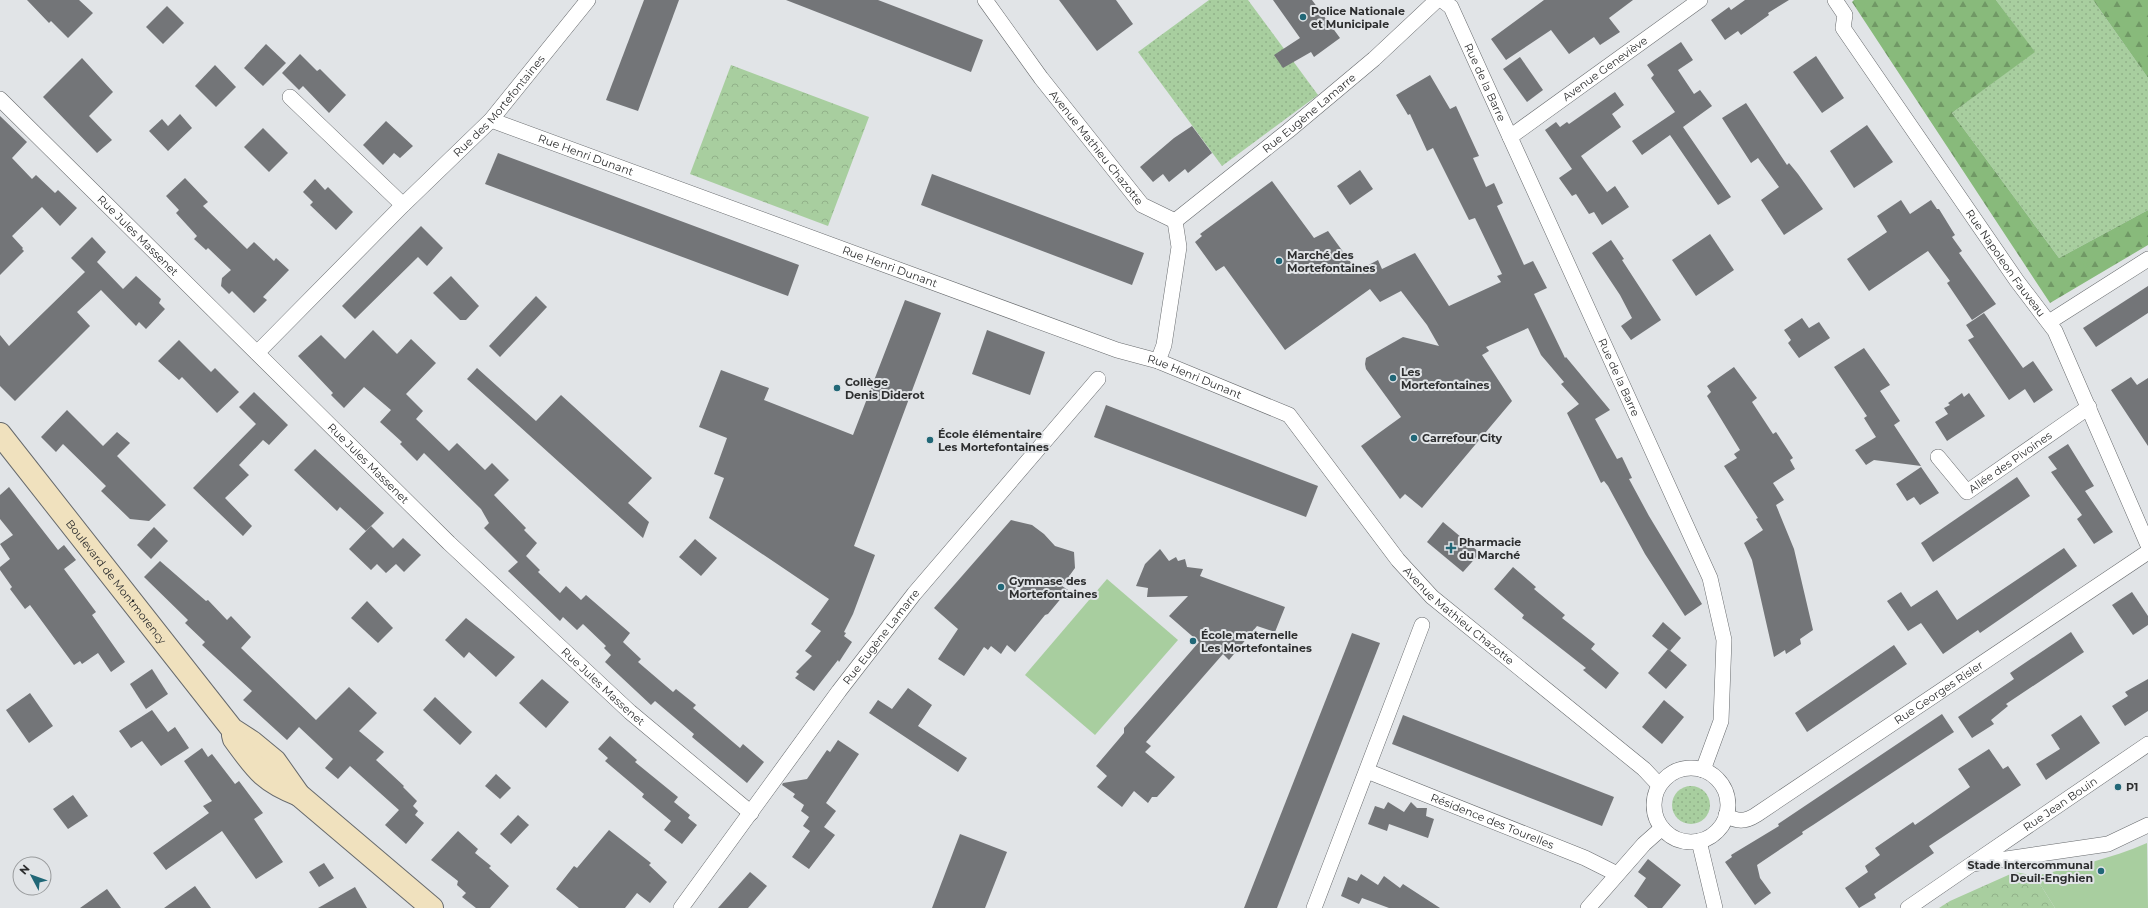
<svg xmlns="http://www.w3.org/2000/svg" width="2148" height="908" font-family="Montserrat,sans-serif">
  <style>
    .grass { fill: url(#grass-dots) }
    .forest { fill: url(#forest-firs) }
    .park { fill: url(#park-crowns) }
    .pitch { fill: #a8ce9f }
    .building { fill: #737578 }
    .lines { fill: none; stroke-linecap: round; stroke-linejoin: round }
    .street-casing { stroke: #676a6d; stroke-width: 16 }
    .secondary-casing { stroke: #676a6d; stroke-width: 24 }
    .street { stroke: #fff; stroke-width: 15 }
    .secondary { stroke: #f0e1be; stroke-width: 22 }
    .poi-dot { fill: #216777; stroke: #e1e4e7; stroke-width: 1.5 }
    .labels { text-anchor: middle; stroke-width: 4; stroke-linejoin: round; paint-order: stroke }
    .poi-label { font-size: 11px; font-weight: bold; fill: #2d2e2f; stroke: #e1e4e7; text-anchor: start }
    .street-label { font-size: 11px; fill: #2d2e2f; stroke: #e1e4e7 }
  </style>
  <defs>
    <pattern id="grass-dots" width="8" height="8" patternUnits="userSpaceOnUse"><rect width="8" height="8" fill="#a8ce9f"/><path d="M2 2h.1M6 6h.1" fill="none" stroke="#91b189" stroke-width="1.8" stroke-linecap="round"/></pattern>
    <pattern id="forest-firs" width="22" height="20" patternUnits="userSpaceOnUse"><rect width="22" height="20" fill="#88ba7b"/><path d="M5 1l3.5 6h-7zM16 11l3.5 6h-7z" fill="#709865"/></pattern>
    <pattern id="park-crowns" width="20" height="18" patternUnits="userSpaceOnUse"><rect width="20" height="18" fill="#a8ce9f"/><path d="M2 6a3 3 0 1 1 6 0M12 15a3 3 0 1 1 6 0" fill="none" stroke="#91b189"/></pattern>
  </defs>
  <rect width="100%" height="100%" fill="#e1e4e7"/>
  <g class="grass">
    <path d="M1209 0H1248L1318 95 1222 166 1138 52Z"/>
    <path d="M1996 0H2093L2148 78V210L2059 258 1952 113 2034 52Z"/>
    <circle cx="1691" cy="805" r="19"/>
  </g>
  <g class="forest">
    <path d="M1854 0H1996L2035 52 1952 113 2059 258 2148 210V245L2050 303 1852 2Z"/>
    <path d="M2093 0H2148V78Z"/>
  </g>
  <g class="park">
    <path d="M731 65 869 117 828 226 690 174Z"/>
    <path d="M2015 872 2035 876 2055 908H1939L1950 901Z"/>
  </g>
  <g class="pitch">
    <path d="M1107 579 1178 640 1095 735 1025 675Z"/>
    <path d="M2147 843 2148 908H2055L2035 876C2073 867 2110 859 2147 843Z"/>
  </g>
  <g class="building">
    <path d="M27 0H79L93 13 68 38 51 21 49 23Z"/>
    <path d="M644 0H679L638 111 606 100Z"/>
    <path d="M786 0H878L983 40 971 72Z"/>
    <path d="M1059 0H1116L1133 24 1097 51Z"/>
    <path d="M1273 0H1312L1340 38 1314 57 1311 52 1283 68 1274 55 1300 38Z"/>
    <path d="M1544 0H1633L1609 18 1620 32 1600 45 1594 37 1569 54 1551 30 1506 60 1491 39Z"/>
    <path d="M1745 0H1789L1768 13 1769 15 1741 35 1738 31 1725 40 1711 20 1729 7 1731 10Z"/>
    <path d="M167 6 184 23 163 44 146 27Z"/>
    <path d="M1681 42 1693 60 1678 70 1694 94 1700 90 1712 106 1683 127 1731 197 1718 205 1670 135 1642 155 1632 141 1675 112 1651 78 1654 75 1647 65Z"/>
    <path d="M266 44 286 63 263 86 244 68Z"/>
    <path d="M300 54 317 71 320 69 346 95 329 113 303 86 299 90 282 73Z"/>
    <path d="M1816 56 1844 98 1822 113 1793 72Z"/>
    <path d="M1520 57 1543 90 1527 102 1503 69Z"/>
    <path d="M82 58 113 92 89 116 112 140 97 153 43 97Z"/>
    <path d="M215 65 236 87 216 107 195 86Z"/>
    <path d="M1430 75 1450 109 1456 106 1479 156 1473 158 1486 187 1494 183 1503 203 1497 206 1524 265 1533 261 1547 288 1534 294 1565 358 1566 357 1610 410 1595 419 1617 459 1622 457 1632 478 1629 479 1649 516 1702 604 1685 616 1645 554 1608 486 1604 481 1601 483 1567 413 1579 404 1561 384 1564 382 1541 355 1528 328 1486 347 1489 351 1482 355 1512 401 1422 508 1405 494 1400 499 1361 446 1401 417 1366 369 1365 364 1366 358 1403 337 1439 346 1427 325 1401 291 1380 302 1370 289 1285 350 1224 266 1216 271 1195 242 1202 236 1200 234 1272 181 1314 238 1328 231 1357 271 1378 260 1382 269 1415 253 1449 306 1501 282 1497 276 1502 274 1475 218 1469 220 1433 148 1427 151 1410 114 1408 115 1396 95Z"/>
    <path d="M1615 92 1624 105 1612 114 1621 127 1581 156 1607 192 1615 186 1629 207 1602 225 1594 212 1589 214 1576 194 1572 196 1559 178 1572 169 1545 130 1556 122 1560 127 1567 122 1569 124Z"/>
    <path d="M1746 103 1787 165 1789 163 1798 174 1823 209 1784 235 1761 200 1779 187 1758 158 1751 163 1722 118Z"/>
    <path d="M180 114 192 128 168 151 149 131 162 119 168 126Z"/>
    <path d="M0 116 27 142 12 158 32 179 36 175 55 193 58 190 77 208 60 226 42 207 12 236 23 248 22 249 24 251 0 275Z"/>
    <path d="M386 121 413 146 400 158 394 153 383 165 363 145Z"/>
    <path d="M1867 125 1893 162 1854 188 1830 151Z"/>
    <path d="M1192 126 1212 153 1188 173 1185 169 1169 182 1163 174 1153 182 1140 167 1174 138Z"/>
    <path d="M263 128 288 153 269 172 244 147Z"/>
    <path d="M498 153 799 265 788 296 485 184Z"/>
    <path d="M1360 170 1373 189 1350 205 1337 186Z"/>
    <path d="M932 174 1144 253 1132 285 921 205Z"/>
    <path d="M185 178 208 202 203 206 247 249 254 242 274 261 276 258 289 270 263 297 267 300 254 313 232 291 229 294 221 286 222 278 231 270 208 248 206 250 194 239 197 236 176 213 179 210 166 196Z"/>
    <path d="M315 179 325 190 328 187 353 212 336 230 310 205 313 202 303 192Z"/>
    <path d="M1901 200 1910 214 1931 200 1937 209H1939L1955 235 1952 237 1962 251 1959 253 1996 304 1972 320 1947 283 1950 281 1928 251 1869 291 1847 259 1887 232 1877 216Z"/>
    <path d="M421 226 443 248 427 266 418 257 355 319 342 306Z"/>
    <path d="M1710 234 1734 270 1696 296 1672 260Z"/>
    <path d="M92 237 106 252 97 262 123 289 136 276 161 299 159 303 165 309 146 329 139 322 136 326 101 290 77 312 90 326 15 401 0 386V335L9 346 85 272 71 258Z"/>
    <path d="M1611 240 1624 259 1622 260 1661 320 1631 340 1621 326 1632 318 1620 295 1592 253Z"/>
    <path d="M451 276 479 306 466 320H460L433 293Z"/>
    <path d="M2148 286V313L2096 347 2083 328Z"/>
    <path d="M536 296 547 307 500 357 489 346Z"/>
    <path d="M905 300 941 313 854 546 875 555 853 614 844 632 846 633 844 636 852 642 839 662 838 660 814 691 795 678 799 674 796 672 812 656 805 651 821 631 811 624 829 599 709 518 724 478 714 474 727 438 699 427 721 370 769 388 764 400 853 435Z"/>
    <path d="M1984 313 2023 368 2033 361 2053 390 2034 403 2025 389 2009 400 1968 340 1974 337 1966 325Z"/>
    <path d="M1802 318 1809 328 1819 322 1830 338 1799 358 1788 343 1791 340 1784 330Z"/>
    <path d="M373 330 397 354 411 339 436 363 406 394 423 411 416 419 449 451 457 443 485 470 492 463 509 480 494 495 526 528 524 530 537 543 526 556 540 570 538 572 560 593 566 586 581 600 586 595 630 633 623 642 641 659 638 662 673 692 676 689 696 705 693 708 740 748 743 744 764 762 747 783 692 737 694 734 655 701 651 705 605 662 611 655 604 648 606 646 583 624 577 630 563 617 560 621 508 571 518 562 484 528 489 523 481 509 424 453 417 461 400 444 402 442 380 422 391 410 364 387 344 408 331 395 333 393 298 356 321 335 345 359Z"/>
    <path d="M987 330 1045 352 1030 395 972 374Z"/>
    <path d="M179 340 211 372 215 368 239 392 217 413 182 377 179 380 158 361Z"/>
    <path d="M1864 348 1890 385 1880 391 1900 421 1894 425 1921 466 1874 460 1866 465 1855 450 1876 437 1864 418 1867 416 1834 367Z"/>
    <path d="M1734 367 1757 398 1752 402 1773 434 1776 432 1793 458 1790 460 1795 469 1773 483 1784 500 1776 505 1794 549 1813 630 1800 639 1801 644 1786 654 1785 650 1774 657 1752 560 1744 543 1763 530 1756 519 1758 518 1724 466 1737 458 1734 454 1740 450 1707 396 1711 392 1707 386Z"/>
    <path d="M477 368 536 421 561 395 652 478 628 503 649 522 643 538 467 379Z"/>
    <path d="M2131 377 2137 385 2148 378V446L2111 390Z"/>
    <path d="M254 392 288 425 269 445 263 440 239 465 249 475 225 498 252 526 243 536 193 488 256 424 239 407Z"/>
    <path d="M1962 393 1964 397 1969 393 1985 416 1947 441 1935 422 1948 414 1944 408 1950 405 1948 403Z"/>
    <path d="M1106 405 1318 486 1306 517 1094 437Z"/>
    <path d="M67 410 103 446 117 432 130 443 117 456 166 505 149 521 130 519 101 491 106 486 63 444 56 452 41 437Z"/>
    <path d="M2068 444 2094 486 2085 491 2113 532 2094 544 2077 519 2082 515 2051 472 2057 469 2048 457Z"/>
    <path d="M315 449 384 513 366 531 340 507 337 511 294 470Z"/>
    <path d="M1921 467 1939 493 1920 505 1914 497 1907 501 1896 484Z"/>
    <path d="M2017 477 2030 496 1933 562 1921 543Z"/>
    <path d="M9 487 58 550 64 545 76 560 64 569 96 612 92 615 125 662 111 672 98 653 82 664 80 661 74 665 30 605 25 609 10 589 12 587 0 570V567L10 559 0 544 13 535 0 519V495Z"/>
    <path d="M1011 520 1032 525 1044 534 1055 546 1074 552 1075 568 1062 586 1068 590 1048 614 1045 615 1015 652 1007 645 1001 654 991 646 988 650 984 647 964 676 938 659 958 629 934 608Z"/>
    <path d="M1443 522 1480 553 1463 572 1427 542Z"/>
    <path d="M371 526 393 548 403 538 421 555 404 572 396 564 386 573 377 564 371 570 349 549Z"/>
    <path d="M154 527 168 541 151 559 137 545Z"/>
    <path d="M695 539 717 558 701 576 679 557Z"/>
    <path d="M2064 548 2077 566 1980 633 1978 630 1943 654 1921 623 1908 631 1887 601 1901 592 1911 607 1937 590 1957 620Z"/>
    <path d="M1160 549 1169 561 1176 557 1178 561 1185 559 1187 567 1203 569 1200 576 1285 607 1275 632 1257 626 1229 660 1223 654 1146 742 1151 746 1145 752 1175 777 1157 797H1152L1148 803 1134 791 1122 807 1097 787 1107 776 1096 766 1124 733V728L1199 642 1169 616 1188 596 1147 597 1148 588 1136 586 1145 564Z"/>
    <path d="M160 561 206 601 208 600 227 620 231 616 251 637 241 648 316 720 349 687 377 713 359 731 384 752 376 760 404 786 403 787 417 801 413 806 418 811 415 815 424 823 406 844 385 825 399 810 350 766 338 779 325 768 333 759 299 727 287 740 243 700 252 691 202 645 205 642 185 623 188 620 144 577Z"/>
    <path d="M1513 567 1536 587 1534 589 1565 615 1562 618 1595 644 1591 649 1619 673 1606 689 1583 670 1586 668 1522 618 1524 615 1494 589Z"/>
    <path d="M2132 592 2148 616V625L2133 635 2112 605Z"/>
    <path d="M367 601 393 628 378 643 351 618Z"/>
    <path d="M466 618 515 657 496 677 469 652 464 658 445 640Z"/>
    <path d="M1663 622 1681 638 1670 651 1652 636Z"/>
    <path d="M2071 632 2084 652 2006 704 2008 706 1991 720 1994 724 1972 738 1958 717 2014 679 2010 673Z"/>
    <path d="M1352 633 1380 643 1277 908H1244Z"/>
    <path d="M1894 645 1907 664 1807 732 1795 713Z"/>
    <path d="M1668 649 1687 665 1666 689 1648 673Z"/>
    <path d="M152 669 168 694 146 709 130 684Z"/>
    <path d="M542 679 569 702 546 728 519 703Z"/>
    <path d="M2148 679V711L2125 726 2112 706 2128 696 2125 692Z"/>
    <path d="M908 688 932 705 918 726 967 758 958 772 869 713 878 700 892 709Z"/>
    <path d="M30 693 53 726 29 743 6 710Z"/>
    <path d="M435 697 472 732 460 745 423 710Z"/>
    <path d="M1664 700 1684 717 1662 744 1642 727Z"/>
    <path d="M152 710 168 732 175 727 189 748 161 766 142 741 131 748 119 731Z"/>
    <path d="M1942 714 1954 732 1813 825 1802 832 1803 834 1757 865 1760 878 1771 893 1755 905 1725 862 1732 857 1731 855 1779 826 1778 824Z"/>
    <path d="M1403 715 1614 797 1602 826 1392 744Z"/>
    <path d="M2081 715 2100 743 2046 780 2036 764 2060 749 2051 735Z"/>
    <path d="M610 736 637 760 635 762 678 797 674 802 690 815 688 818 697 825 682 844 664 830 671 821 642 797 644 794 605 761 608 758 598 749Z"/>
    <path d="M838 740 859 754 826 803 836 811 824 827 835 835 809 869 792 857 810 831 803 826 809 817 801 811 804 805 793 797 795 794 782 785 783 783 807 779 827 750 830 752Z"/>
    <path d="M202 748 208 757 212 754 235 784 239 781 263 813 254 819 283 862 256 879 222 831 166 870 153 853 209 813 203 806 212 801 184 761Z"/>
    <path d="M1989 749 2003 769 2008 766 2021 785 1929 846 1934 853 1874 894 1876 898 1859 908 1845 888 1868 872 1865 866 1880 855 1875 848 1913 822 1915 825 1970 787 1958 769Z"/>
    <path d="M496 774 511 788 500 799 485 786Z"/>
    <path d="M73 795 88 816 68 829 53 809Z"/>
    <path d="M1388 802 1404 812 1411 802 1417 808H1427L1426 816 1434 819 1428 838 1389 824 1387 831 1368 824 1375 806 1384 809Z"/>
    <path d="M518 815 529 825 511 844 500 834Z"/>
    <path d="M609 830 651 863 649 865 667 882 650 903 637 893 625 908H579L556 889 574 866 577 868Z"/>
    <path d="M458 831 478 849 475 853 491 866 489 868 509 886 490 908H476L462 897 466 893 457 885 458 881 431 860Z"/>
    <path d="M960 834 1007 852 985 908H932Z"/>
    <path d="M1648 859 1681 885 1662 908H1648L1634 896 1646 878 1638 872Z"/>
    <path d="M324 863 334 878 319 887 309 872Z"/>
    <path d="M750 872 767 886 748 908H718Z"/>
    <path d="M1361 874 1378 885 1384 876 1400 888 1403 884 1440 908H1389L1362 898 1359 904 1341 896 1348 877 1357 881Z"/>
    <path d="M195 886 211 908H164Z"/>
    <path d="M355 887 367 908H318Z"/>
    <path d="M107 889 121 908H80Z"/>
  </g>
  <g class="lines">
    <g class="street-casing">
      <g id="street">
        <path id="s1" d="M985 0 1041 78 1142 205 1175 221"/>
        <path id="s2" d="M1442 0 1451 7 1710 578 1724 640 1721 721 1703 770"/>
        <path id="s3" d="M1835 0 1845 15 1843 28 2017 281 2055 331 2148 545"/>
        <path d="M290 97 403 205"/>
        <path id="s4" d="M0 99 449 543 630 712 751 813"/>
        <path id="s5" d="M491 120 1117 350 1158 361 1289 415 1398 560 1432 597 1644 769 1659 785"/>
        <path id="s6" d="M1510 137 1700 0"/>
        <path id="s7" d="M1175 221 1288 131 1374 59 1437 0"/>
        <path d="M2049 322 2148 259"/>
        <path id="s8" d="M257 353 403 205 491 120 588 0"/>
        <path d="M1158 361 1164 345 1179 247 1175 221"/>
        <path id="s9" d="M1938 457 1967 492 2089 407"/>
        <circle cx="1691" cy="805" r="37"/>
        <path id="s10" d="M1367 771 1585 858 1617 874"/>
        <path id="s11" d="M1726 815C1737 822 1745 822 1756 815L2148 552"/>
        <path d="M1699 841 1715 908"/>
        <path id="s12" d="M1975 862 2148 744"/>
        <path id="s13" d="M681 908 839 691 914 594 1098 379"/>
        <path d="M1314 908 1422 625"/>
        <path d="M1588 908 1644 844 1662 828"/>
        <path d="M1908 908 1972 864 2108 844 2148 825"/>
      </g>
    </g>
    <g class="secondary-casing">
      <g id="secondary">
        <path id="s14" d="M0 434 232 729 252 742 275 761 299 795 432 908"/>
        <path d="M233 735 234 739C256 769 263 781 299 795"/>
      </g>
    </g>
    <use href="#street" class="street"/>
    <use href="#secondary" class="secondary"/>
  </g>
  <g class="poi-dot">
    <circle cx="1303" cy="17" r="4"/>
    <circle cx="1279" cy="261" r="4"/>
    <circle cx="1393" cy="378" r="4"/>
    <circle cx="837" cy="388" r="4"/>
    <circle cx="1414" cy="438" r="4"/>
    <circle cx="930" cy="440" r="4"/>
    <path d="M1449 542h4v4h4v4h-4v4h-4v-4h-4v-4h4z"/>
    <circle cx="1001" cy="587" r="4"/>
    <circle cx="1193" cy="641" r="4"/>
    <circle cx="2118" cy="787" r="4"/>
    <circle cx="2101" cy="871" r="4"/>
  </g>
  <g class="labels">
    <g class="poi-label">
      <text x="1311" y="15">Police Nationale<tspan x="1311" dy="13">et Municipale</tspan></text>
      <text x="1287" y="259">Marché des<tspan x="1287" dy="13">Mortefontaines</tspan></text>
      <text x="1401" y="376">Les<tspan x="1401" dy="13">Mortefontaines</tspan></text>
      <text x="845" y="386">Collège<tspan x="845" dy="13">Denis Diderot</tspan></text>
      <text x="938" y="438">École élémentaire<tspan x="938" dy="13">Les Mortefontaines</tspan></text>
      <text x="1422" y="442">Carrefour City</text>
      <text x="1459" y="546">Pharmacie<tspan x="1459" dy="13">du Marché</tspan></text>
      <text x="1009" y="585">Gymnase des<tspan x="1009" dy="13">Mortefontaines</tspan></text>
      <text x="1201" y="639">École maternelle<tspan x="1201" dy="13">Les Mortefontaines</tspan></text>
      <text x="2126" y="791">P1</text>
      <text x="2093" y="869" text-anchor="end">Stade Intercommunal<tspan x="2093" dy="13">Deuil-Enghien</tspan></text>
    </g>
    <g class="street-label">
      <text dy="4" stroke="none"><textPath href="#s6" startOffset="117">Avenue Geneviève</textPath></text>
      <text dy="4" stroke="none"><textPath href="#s2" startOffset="94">Rue de la Barre</textPath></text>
      <text dy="4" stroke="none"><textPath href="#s8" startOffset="346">Rue des Mortefontaines</textPath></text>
      <text dy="4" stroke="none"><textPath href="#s7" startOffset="172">Rue Eugène Lamarre</textPath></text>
      <text dy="4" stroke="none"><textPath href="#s1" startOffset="185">Avenue Mathieu Chazotte</textPath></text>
      <text dy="4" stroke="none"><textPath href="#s5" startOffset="101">Rue Henri Dunant</textPath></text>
      <text dy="4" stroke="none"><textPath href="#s4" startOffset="194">Rue Jules Massenet</textPath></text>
      <text dy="4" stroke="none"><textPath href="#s3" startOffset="317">Rue Napoleon Fauveau</textPath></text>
      <text dy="4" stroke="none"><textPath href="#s5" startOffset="425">Rue Henri Dunant</textPath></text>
      <text dy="4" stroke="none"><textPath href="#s5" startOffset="749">Rue Henri Dunant</textPath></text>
      <text dy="4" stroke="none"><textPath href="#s2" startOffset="418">Rue de la Barre</textPath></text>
      <text dy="4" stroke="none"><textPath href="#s9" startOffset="98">Allée des Pivoines</textPath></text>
      <text dy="4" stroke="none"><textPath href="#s4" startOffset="518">Rue Jules Massenet</textPath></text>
      <text dy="4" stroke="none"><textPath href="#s14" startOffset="188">Boulevard de Montmorency</textPath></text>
      <text dy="4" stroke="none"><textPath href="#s5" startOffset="1115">Avenue Mathieu Chazotte</textPath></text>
      <text dy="4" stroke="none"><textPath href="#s13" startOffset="337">Rue Eugène Lamarre</textPath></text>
      <text dy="4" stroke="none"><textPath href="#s4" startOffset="842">Rue Jules Massenet</textPath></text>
      <text dy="4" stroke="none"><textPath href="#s11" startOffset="252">Rue Georges Risler</textPath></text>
      <text dy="4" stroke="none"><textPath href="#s12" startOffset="103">Rue Jean Bouin</textPath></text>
      <text dy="4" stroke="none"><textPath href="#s10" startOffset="135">Résidence des Tourelles</textPath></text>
    </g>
  </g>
  <g transform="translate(32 876) rotate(311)"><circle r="19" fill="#e1e4e7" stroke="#999b9d"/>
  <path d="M0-3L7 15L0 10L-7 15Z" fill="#216777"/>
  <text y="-6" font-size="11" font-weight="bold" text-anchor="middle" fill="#2d2e2f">N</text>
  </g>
</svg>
